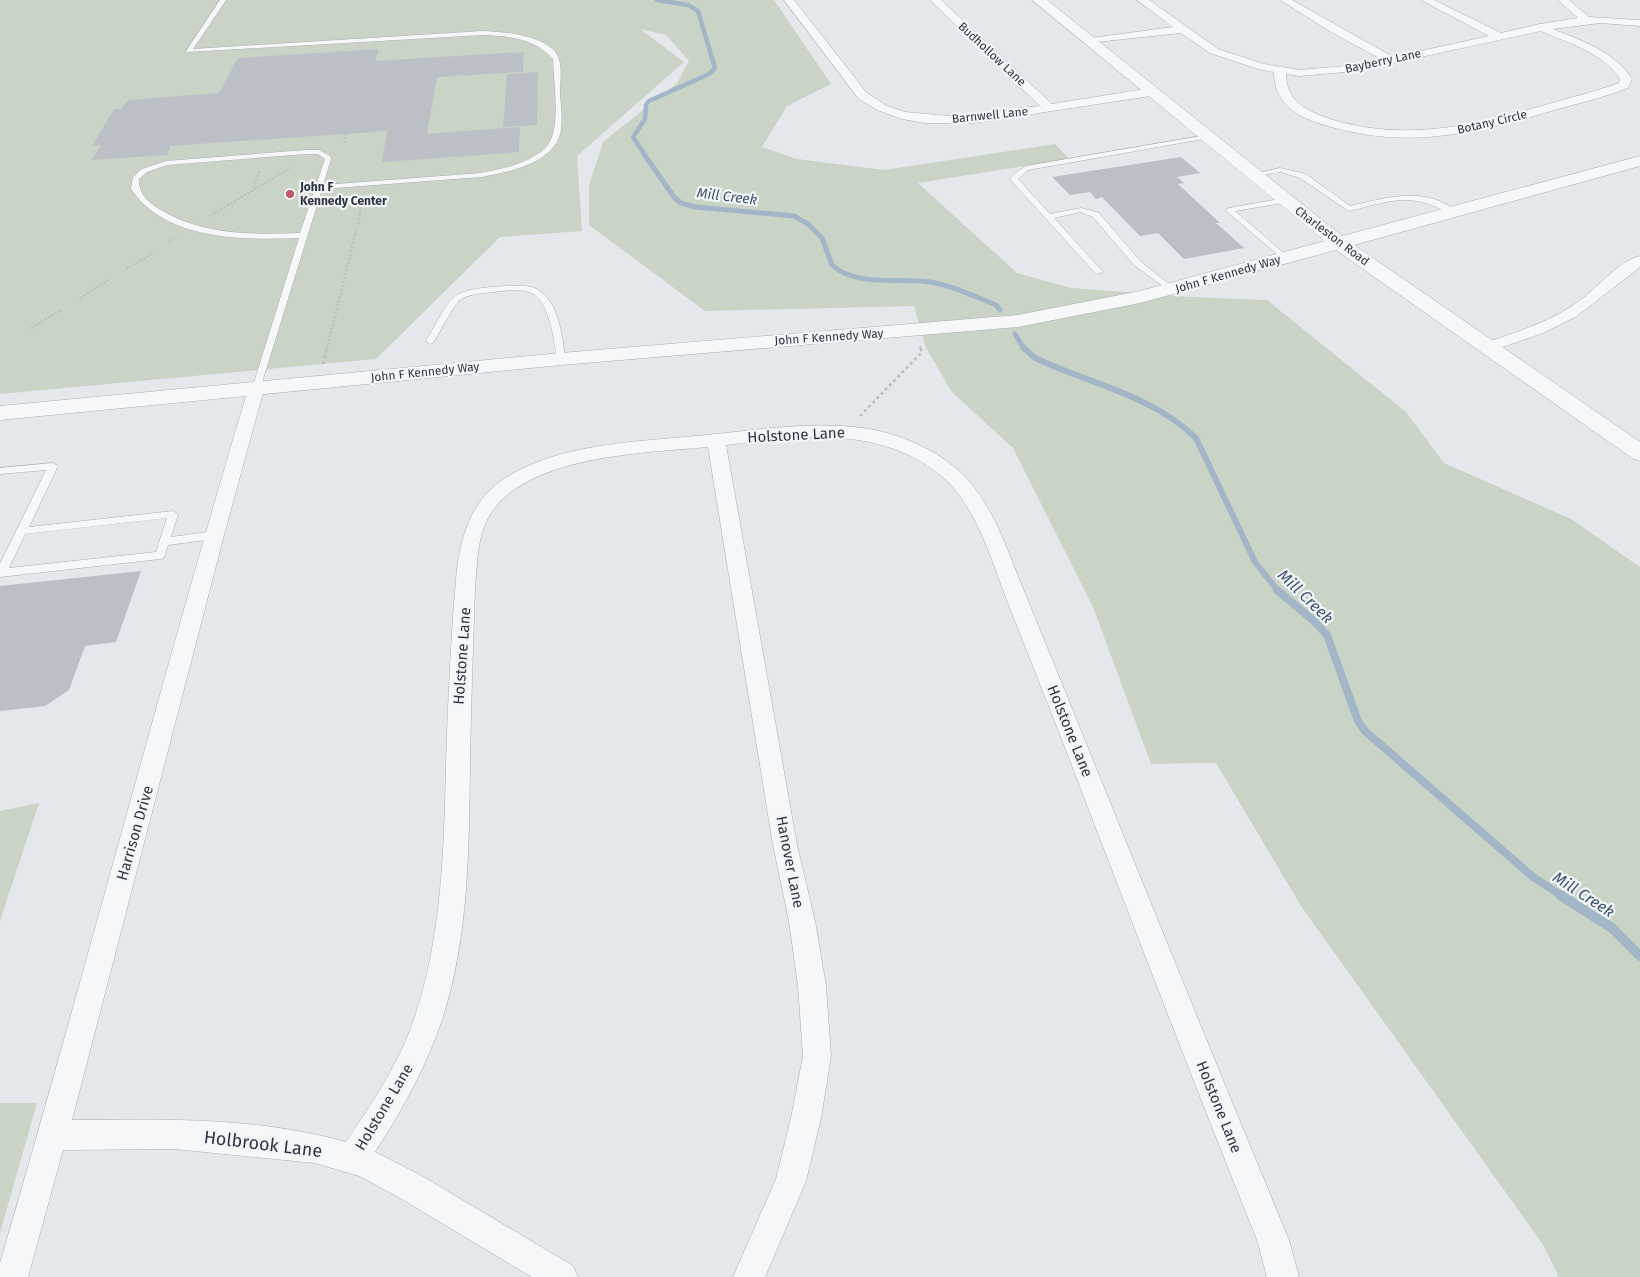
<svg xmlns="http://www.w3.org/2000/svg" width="1640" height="1277" font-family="'Fira Sans',sans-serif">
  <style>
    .green { fill: #cad4c6 }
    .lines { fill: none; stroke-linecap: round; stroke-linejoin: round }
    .stream-far4 { stroke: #a2b6c7; stroke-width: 4.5 }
    .stream-far3 { stroke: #a2b6c7; stroke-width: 5 }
    .stream-far2 { stroke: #a2b6c7; stroke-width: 6 }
    .stream-far1 { stroke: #a2b6c7; stroke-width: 8 }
    .stream { stroke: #a2b6c7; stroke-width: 10 }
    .building { fill: #bbc0c7 }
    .service-casing { stroke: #a9aeb5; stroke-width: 1 }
    .minor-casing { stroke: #a9aeb5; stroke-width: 1 }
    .tertiary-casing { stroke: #a9aeb5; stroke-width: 1 }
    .path-far1 { stroke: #babdc2; stroke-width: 2; stroke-dasharray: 2 2; stroke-linecap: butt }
    .path { stroke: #babdc2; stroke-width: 2.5; stroke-dasharray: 3 3; stroke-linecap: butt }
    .service { fill: #f6f7f9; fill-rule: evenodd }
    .minor { fill: #f6f7f9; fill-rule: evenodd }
    .tertiary { fill: #f6f7f9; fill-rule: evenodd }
    .poi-dot { fill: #c55469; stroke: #f3f6f8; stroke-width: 2 }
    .labels { text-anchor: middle; stroke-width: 4.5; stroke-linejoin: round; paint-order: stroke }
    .far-street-label { font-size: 12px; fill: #2d3542; stroke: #f3f6f8 }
    .far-poi-label { font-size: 12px; font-weight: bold; fill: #2d3542; stroke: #f3f6f8; text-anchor: start }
    .far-water-label { font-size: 14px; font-style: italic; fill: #3a5573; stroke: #f3f6f8 }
    .street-label { font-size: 15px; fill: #2d3542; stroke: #f3f6f8 }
    .water-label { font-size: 16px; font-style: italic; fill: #3a5573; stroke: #f3f6f8 }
    .near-street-label { font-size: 18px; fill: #2d3542; stroke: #f3f6f8 }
  </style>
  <rect width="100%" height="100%" fill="#e4e7eb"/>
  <g class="green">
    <path d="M0 0H774L831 84 787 106 762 147 797 159 884 170 1055 144 1069 159 918 183 1017 273 1071 288 1192 297 1267 300 1406 412 1444 463 1571 519 1640 567V1277H1559L1542 1243 1301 906 1216 763 1151 764 1093 607 1013 448 952 392 926 348 914 306 705 311 589 225V185L603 142 677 83 689 61 666 35 640 29 684 62 577 156 582 231 500 237 376 359 0 394Z"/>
    <path d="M39 803 0 921V811Z"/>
    <path d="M0 1103H37L0 1233Z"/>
  </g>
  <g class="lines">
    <path class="stream-far4" d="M645 155 633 137 645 119 646 105 649 101 709 74 715 68 698 11 688 5 657 0"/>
    <g class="stream-far3">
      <path d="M644 154 674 197 681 203 695 207 794 216 808 224 822 238 832 265C858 288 899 277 930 282 953 286 974 296 996 305L1000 310"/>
      <path d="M1015 334 1024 349"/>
    </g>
    <path class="stream-far2" d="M1023 347 1035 358C1090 384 1152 395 1196 438L1255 562 1278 591"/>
    <path class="stream-far1" d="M1277 590 1314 621 1327 635 1358 721 1365 731 1533 877 1562 896"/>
    <path class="stream" d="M1560 895 1612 928 1640 956"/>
  </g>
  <g class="building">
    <path d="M379 49 375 61 524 52 523 72 437 77 427 134 520 127 519 152 382 162 387 131 171 146 167 155 92 160 101 145 92 146 114 109H121L128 100 219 93 238 58Z"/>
    <path d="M538 72 537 125 503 127 507 74Z"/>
    <path d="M1181 157 1200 173 1177 177 1184 183 1178 184 1220 223H1216L1244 248 1184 259 1158 233 1140 236 1102 197 1096 199 1090 192 1070 195 1052 177Z"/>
    <path d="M141 571 116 642 85 646 69 690 45 706 0 711V586Z"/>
  </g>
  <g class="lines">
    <g class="service-casing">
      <g id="service">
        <path d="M220 0H226L193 49 483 31C503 32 551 35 559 59 562 69 560 84 560 94 561 108 564 127 558 140 544 166 507 172 481 177L322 189 260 389 256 392 252 389 299 238C243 240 166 241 131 189L133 177 142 169 166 161 306 150H319L330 156 331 159 323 185 481 173C502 169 544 161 552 137 559 117 554 81 553 59 535 38 509 36 483 35L187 52 186 51ZM306 154H318L325 159 300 233C251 235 202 235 159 209 147 202 138 193 139 179L147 172 167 165Z"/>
        <path d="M1207 135 1210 137 1209 138 1028 170 1018 179 1050 214 1081 208 1099 213 1140 261 1174 288 1175 290 1171 292 1134 265 1093 217 1081 212 1054 218 1103 272 1096 274 1010 179 1014 174 1026 166Z"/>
        <path d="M1280 168 1306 174 1350 206C1386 198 1426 185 1457 212L1450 214C1410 191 1391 201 1349 211L1300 178 1280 172 1254 177 1250 175Z"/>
        <path d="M1285 198H1288V202L1235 211 1287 256 1288 258 1284 260 1225 210 1229 208Z"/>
        <path d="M518 286C526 286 535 286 541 292 559 305 563 338 565 359L564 361 561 362 557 359C554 341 550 301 531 293 521 288 504 291 493 292 483 293 468 294 460 300 452 307 440 333 433 343L430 344 426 341C433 330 444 306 453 298 464 287 503 286 518 286Z"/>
        <path d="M53 463 58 466 29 527 173 511 178 514 171 537 214 531 219 535 214 539 168 545 164 558 160 559 0 577V564L46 470 0 474V468ZM167 518 156 552 9 568 25 534Z"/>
      </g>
    </g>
    <g class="minor-casing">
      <g id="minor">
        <path d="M784 0H794L866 92 885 105 905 112 949 116 1040 106 930 0H941L1052 104 1151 88 1157 92 1151 96 1124 100 973 123H925L902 119 877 110 858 98Z"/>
        <path d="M1137 0H1149L1218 49 1264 64 1300 70 1356 65 1381 59 1331 32 1280 0H1292L1393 57 1489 36 1421 0H1434L1501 33 1540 24 1578 18 1558 0H1569L1589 17 1640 20V26L1600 23 1553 29C1582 41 1614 51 1632 79L1628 88C1602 98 1575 104 1548 112 1467 135 1404 150 1321 124 1295 116 1274 102 1274 72L1258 69 1210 53 1181 33 1087 43 1085 41 1091 38 1173 27ZM1541 31C1568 43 1604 53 1620 79L1619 83C1594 92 1568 98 1542 106 1470 126 1404 142 1330 119 1307 111 1286 101 1286 74L1300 76 1356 71Z"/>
        <path d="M1640 256V267L1577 316 1543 333 1494 350 1488 352 1480 347 1482 344C1514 333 1547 323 1575 304 1595 291 1618 261 1640 256Z"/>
        <path d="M256 384 262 385 264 389 224 535 72 1120C163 1119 258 1117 346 1142 373 1102 400 1062 415 1016 442 935 444 849 446 765 448 700 451 634 457 568 462 532 473 499 505 478 563 442 640 442 706 435 760 430 814 420 869 429 904 435 944 453 968 480 993 508 1006 547 1020 581 1037 623 1054 664 1071 706 1143 884 1215 1062 1289 1240L1299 1277H1267L1257 1240C1189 1071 1124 901 1059 732 1042 689 1025 646 1008 603 991 560 977 504 939 474 878 425 798 436 726 445L797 845 815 921 826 986 831 1056 821 1118 806 1181 765 1277H733L776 1179 791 1118 803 1056 798 986 789 921 773 845 708 447C645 453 520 455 487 520 477 540 477 566 475 588 473 646 471 704 470 762 469 847 469 935 443 1017 427 1065 403 1109 375 1152L422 1176 573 1266 578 1277H532L400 1198 359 1176 315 1163 174 1149 63 1150 28 1277H0V1263C85 974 161 680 248 389L250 385Z"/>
      </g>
    </g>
    <g class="tertiary-casing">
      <path id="tertiary" d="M1032 0H1047L1342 236 1640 156V166L1354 245 1640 442V461L1632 458 1336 250 1140 303 1018 327 561 365 0 420V406L561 353 1018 315 1140 291 1325 241Z"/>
    </g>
    <g class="path-far1">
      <path d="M344 143 347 134"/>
      <path d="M253 188 260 170"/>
      <path d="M210 216 290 168"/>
      <path d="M358 224 363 198"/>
      <path d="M169 242 177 238"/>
      <path d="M126 269 153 253"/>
      <path d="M80 298 108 280"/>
      <path d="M31 328 61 310"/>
      <path d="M920 346 921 349"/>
      <path d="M327 349 356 231"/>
    </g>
    <g class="path">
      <path d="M323 364 327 347"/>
      <path d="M860 416 922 352 920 347"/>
    </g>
    <use href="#service" class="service"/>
    <use href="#minor" class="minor"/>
    <use href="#tertiary" class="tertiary"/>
  </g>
  <circle class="poi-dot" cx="290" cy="194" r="5"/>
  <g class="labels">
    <g class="far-street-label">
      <text transform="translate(992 54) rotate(43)" y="4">Budhollow Lane</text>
      <text transform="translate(1383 61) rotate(-12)" y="4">Bayberry Lane</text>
      <text transform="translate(990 115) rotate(-6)" y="4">Barnwell Lane</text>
      <text transform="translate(1492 122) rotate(-13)" y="4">Botany Circle</text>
      <text transform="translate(1332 236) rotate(37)" y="4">Charleston Road</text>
      <text transform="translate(1228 274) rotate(-16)" y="4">John F Kennedy Way</text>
      <text transform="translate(829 337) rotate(-4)" y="4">John F Kennedy Way</text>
      <text transform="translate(425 372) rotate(-6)" y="4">John F Kennedy Way</text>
    </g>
    <g class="far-poi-label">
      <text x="300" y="191">John F<tspan x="300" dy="14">Kennedy Center</tspan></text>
    </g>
    <g class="far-water-label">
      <text transform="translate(727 196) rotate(7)" y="5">Mill Creek</text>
    </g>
    <g class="street-label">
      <text transform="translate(796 435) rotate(-3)" y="5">Holstone Lane</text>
      <text transform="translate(462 656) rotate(-86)" y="5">Holstone Lane</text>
      <text transform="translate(1070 731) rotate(68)" y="5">Holstone Lane</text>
      <text transform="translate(135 833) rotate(-74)" y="5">Harrison Drive</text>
      <text transform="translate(790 862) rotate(79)" y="5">Hanover Lane</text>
      <text transform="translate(384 1107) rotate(-59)" y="5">Holstone Lane</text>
      <text transform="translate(1219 1107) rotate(68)" y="5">Holstone Lane</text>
    </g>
    <g class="water-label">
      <text transform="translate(1306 596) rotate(44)" y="6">Mill Creek</text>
      <text transform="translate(1584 894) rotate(33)" y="6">Mill Creek</text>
    </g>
    <g class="near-street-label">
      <text transform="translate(263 1144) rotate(7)" y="6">Holbrook Lane</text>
    </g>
  </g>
</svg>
